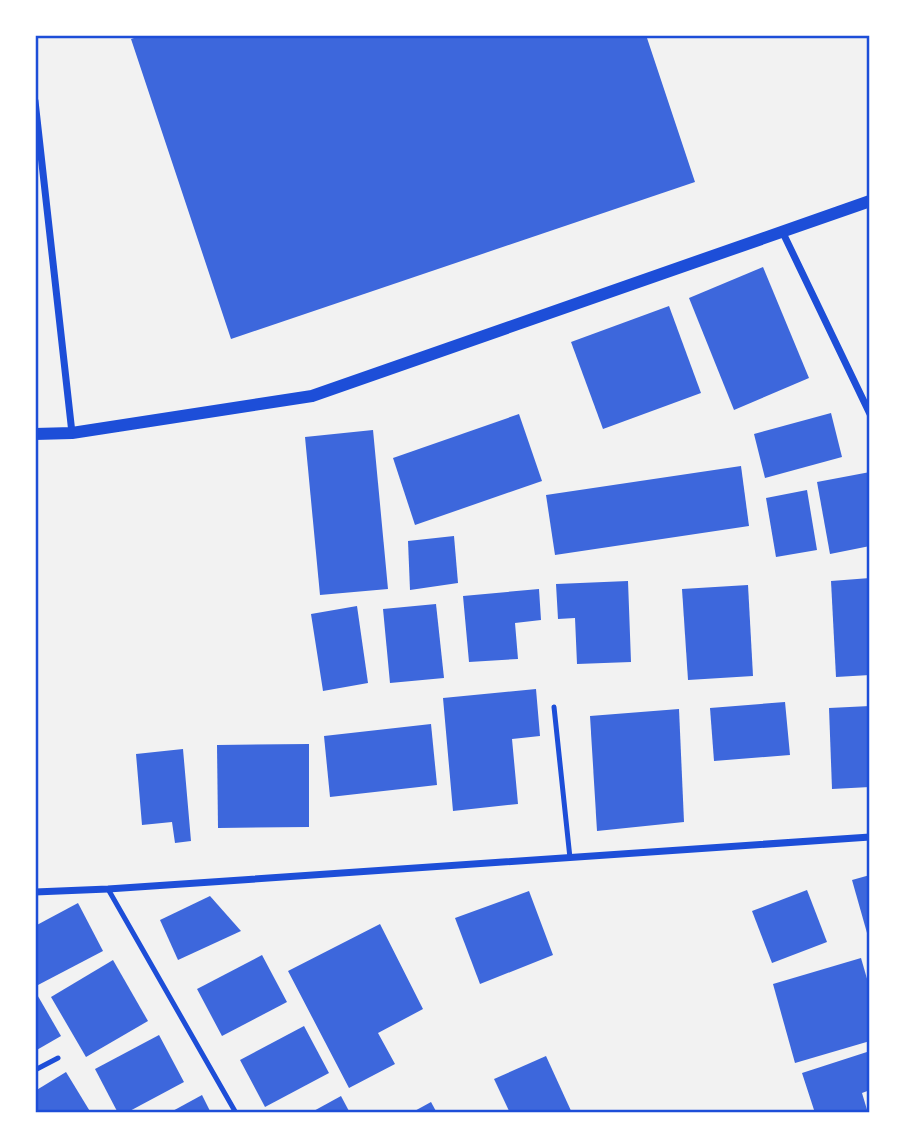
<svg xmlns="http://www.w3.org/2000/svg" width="905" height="1148" font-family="'Fira Sans',sans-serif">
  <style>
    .building { fill: #3d67dc }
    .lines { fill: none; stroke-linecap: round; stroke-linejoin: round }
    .service { stroke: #1d4ed8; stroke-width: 5 }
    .minor { stroke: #1d4ed8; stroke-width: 7 }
    .tertiary { stroke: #1d4ed8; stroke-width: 12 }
    .neatline { fill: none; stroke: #1d4ed8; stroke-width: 2.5 }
  </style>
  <rect width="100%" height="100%" fill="#f2f2f2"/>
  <g class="building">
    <path d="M143 35H646L695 182 231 339 131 39Z"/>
    <path d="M763 267 809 378 734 410 689 298Z"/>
    <path d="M669 306 701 393 603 429 571 342Z"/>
    <path d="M831 413 842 457 765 478 754 434Z"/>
    <path d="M519 414 542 481 415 525 393 458Z"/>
    <path d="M373 430 388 589 320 595 305 437Z"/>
    <path d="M741 466 749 526 555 555 546 495Z"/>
    <path d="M870 472V546L830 554 817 482Z"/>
    <path d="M807 490 817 550 776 557 766 498Z"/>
    <path d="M454 536 458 583 410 590 408 541Z"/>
    <path d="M870 578V675L836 677 831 581Z"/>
    <path d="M628 581 631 662 577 664 575 618 558 619 556 584Z"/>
    <path d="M748 585 753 676 688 680 682 589Z"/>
    <path d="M539 589 541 620 515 623 518 659 469 662 463 596Z"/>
    <path d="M436 604 444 678 390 683 383 609Z"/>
    <path d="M357 606 368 683 323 691 311 614Z"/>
    <path d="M536 689 540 736 512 739 518 804 453 811 443 698Z"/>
    <path d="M785 702 790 755 714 761 710 708Z"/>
    <path d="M870 706V787L832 789 829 708Z"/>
    <path d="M679 709 684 822 597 831 590 716Z"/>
    <path d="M431 724 437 785 330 797 324 736Z"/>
    <path d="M309 744V827L218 828 217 745Z"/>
    <path d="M183 749 191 841 175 843 172 822 142 825 136 754Z"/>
    <path d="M870 875V940H869L852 880Z"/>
    <path d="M807 890 827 942 772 963 752 911Z"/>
    <path d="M529 891 553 955 480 984 455 918Z"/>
    <path d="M210 896 241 931 178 960 160 920Z"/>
    <path d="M78 903 103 951 38 985 35 980V926Z"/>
    <path d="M380 924 423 1009 378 1033 395 1064 349 1088 288 971Z"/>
    <path d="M262 955 287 1002 222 1036 197 989Z"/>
    <path d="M861 958 870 989V1041L795 1063 773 984Z"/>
    <path d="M113 960 148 1021 86 1057 51 997Z"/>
    <path d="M35 991 61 1036 35 1051Z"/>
    <path d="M304 1026 329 1073 265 1107 240 1060Z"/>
    <path d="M159 1035 184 1082 126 1113H118L95 1069Z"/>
    <path d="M870 1051V1090L862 1093 868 1113H815L802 1073Z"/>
    <path d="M546 1056 572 1113H510L494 1079Z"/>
    <path d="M66 1072 91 1113H38L35 1108V1091Z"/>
    <path d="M202 1095 211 1113H169Z"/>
    <path d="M341 1096 350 1113H310Z"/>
    <path d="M431 1102 437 1113H411Z"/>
  </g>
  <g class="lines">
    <g class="service">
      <path d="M554 707 570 858"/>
      <path d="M108 889 236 1113"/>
      <path d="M35 1070 58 1058"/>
    </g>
    <g class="minor">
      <path d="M35 101 72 433"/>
      <path d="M783 233 870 414"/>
      <path d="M35 892 108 889 870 837"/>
    </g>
    <path class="tertiary" d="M35 434 72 433 312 396 870 201"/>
  </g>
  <rect width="905" height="1148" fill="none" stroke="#ffffff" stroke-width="74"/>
  <rect x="37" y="37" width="831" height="1074" class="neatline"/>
</svg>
